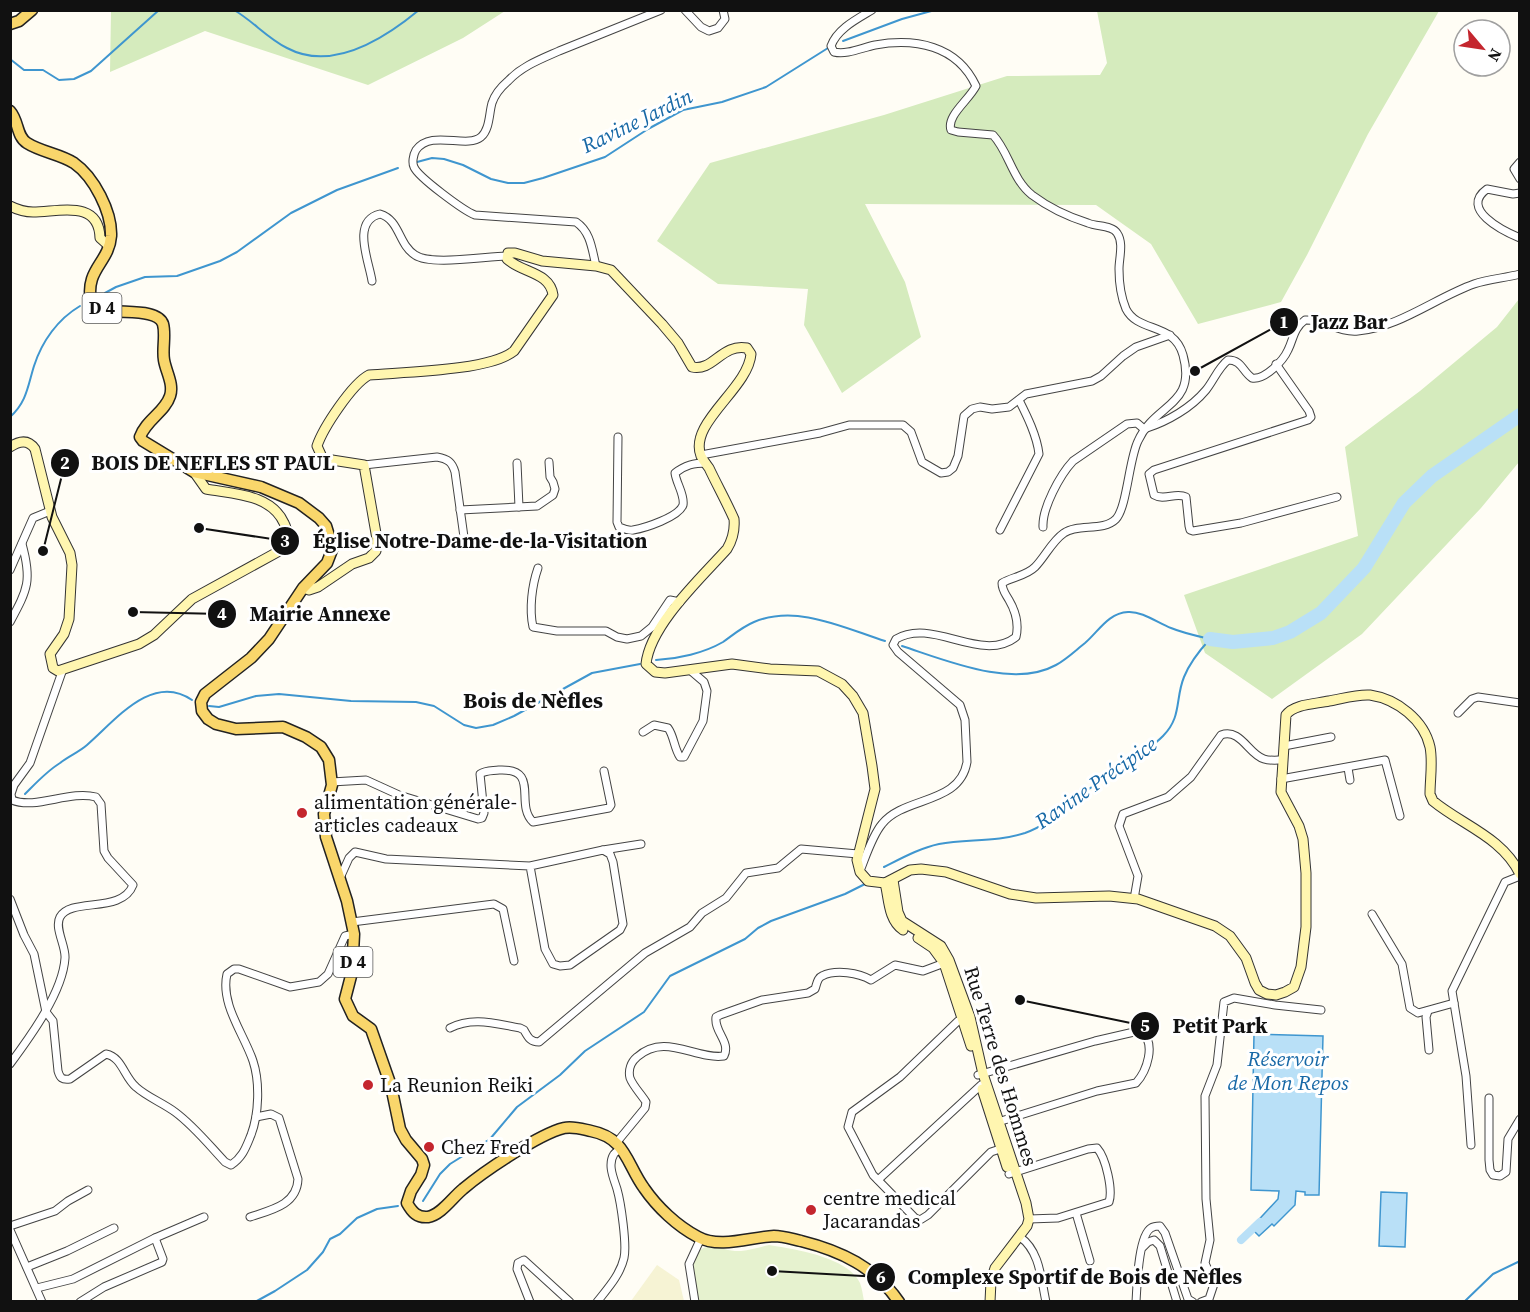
<svg xmlns="http://www.w3.org/2000/svg" width="1530" height="1312" font-family="'Source Serif 4',serif">
  <style>
    .farmland { fill: #f6f3d4 }
    .green { fill: #d5ebbd }
    .pitch { fill: #e6f2cf }
    .water { fill: #b9e0f7; stroke: #3f96cf; stroke-width: 1.5 }
    .lines { fill: none; stroke-linecap: round; stroke-linejoin: round }
    .stream { stroke: #3f96cf; stroke-width: 2 }
    .canal { stroke: #b9e0f7; stroke-width: 8 }
    .river { stroke: #b9e0f7; stroke-width: 14 }
    .street-casing { stroke: #444; stroke-width: 9 }
    .secondary-casing { stroke: #333; stroke-width: 11 }
    .primary-casing { stroke: #222; stroke-width: 13 }
    .street { stroke: #fff; stroke-width: 7 }
    .secondary { stroke: #fff6b0; stroke-width: 9 }
    .primary { stroke: #f9d66b; stroke-width: 10 }
    .poi-dot { fill: #c4262e; stroke: #fff; stroke-width: 2 }
    .labels { text-anchor: middle; stroke-width: 6; stroke-linejoin: round; paint-order: stroke }
    .shield { fill: #fff; stroke: #585858; stroke-width: 1.5 }
    .shield-label { font-size: 18px; font-weight: bold; fill: #111 }
    .poi-label { font-size: 20px; fill: #111; stroke: #fff; text-anchor: start }
    .street-label { font-size: 20px; fill: #111; stroke: #fff }
    .water-label { font-size: 21px; font-style: italic; fill: #1768a6; stroke: #fff }
    .quarter-label { font-size: 22px; font-weight: bold; fill: #111; stroke: #fff }
    .leader { fill: none; stroke: #111; stroke-width: 2 }
    .callout-dot { fill: #111; stroke: #fff; stroke-width: 2 }
    .mark-label { font-size: 18px; text-anchor: middle; font-weight: bold; fill: #fff }
    .callout-label { font-size: 21px; text-anchor: middle; font-weight: bold; fill: #111; stroke: #fff; stroke-width: 6; stroke-linejoin: round; paint-order: stroke }
  </style>
  <rect width="100%" height="100%" fill="#fffdf5"/>
  <path class="farmland" d="M657 1265 679 1280 684 1301H631Z"/>
  <g class="green">
    <path d="M111 11V10L505 11 463 38 368 85 205 31 110 72Z"/>
    <path d="M1097 11H1439L1368 134 1307 255 1281 302 1198 324 1151 244 1096 205 865 204 905 282 921 337 842 393 804 325 808 289 718 284 657 241 710 163 884 115 1007 76 1100 75 1107 63Z"/>
    <path d="M1519 299V462L1481 508 1362 634 1272 699 1205 653 1184 595 1358 536 1345 447 1420 391 1497 327Z"/>
  </g>
  <path class="pitch" d="M769 1245C794 1249 848 1257 860 1283 862 1288 863 1296 864 1301H699C696 1288 685 1249 708 1247 719 1246 730 1252 741 1251 750 1250 760 1247 769 1245Z"/>
  <g class="water">
    <path d="M1254 1034 1323 1036 1319 1195H1305V1192L1296 1191 1295 1205 1274 1226 1272 1224 1259 1236 1251 1228 1278 1199 1279 1191 1251 1190Z"/>
    <path d="M1381 1192 1407 1193 1405 1247 1379 1246Z"/>
  </g>
  <g class="lines">
    <g class="stream">
      <path d="M234 10C253 21 267 38 287 48 332 72 384 39 419 10"/>
      <path d="M843 41 902 19 935 10"/>
      <path d="M10 59 24 70H43L59 80 74 79 91 71 159 10"/>
      <path d="M417 162 432 158 444 159 463 165 491 179 508 183H524L543 178 605 157 648 129 683 110 722 102 766 87 828 48"/>
      <path d="M105 293 116 287 145 277 177 276 220 261 237 252 291 213 337 190 398 168"/>
      <path d="M10 417C27 402 28 385 34 366 42 341 58 319 80 306"/>
      <path d="M656 660C678 659 704 653 723 642 733 635 742 627 754 622 797 604 844 628 885 641"/>
      <path d="M209 706 219 707 256 696 279 694 351 701 416 702 434 706 464 725 476 728 493 725 514 716 592 673 640 664"/>
      <path d="M25 794C36 783 47 771 60 763 69 756 79 752 87 745 115 721 152 672 192 700"/>
      <path d="M884 867C902 858 920 848 939 844 968 839 997 842 1025 833 1051 824 1068 804 1089 789 1113 771 1142 757 1163 736 1182 717 1175 699 1184 677 1190 662 1199 651 1210 639 1197 636 1183 633 1171 628 1158 623 1142 611 1128 612 1108 613 1099 631 1085 643 1076 650 1067 659 1056 665 1013 689 945 660 902 646"/>
      <path d="M423 1201 440 1174 450 1164 490 1139 517 1107 560 1075 585 1051 644 1012 670 976 745 939 758 928 771 921 845 894 867 883"/>
      <path d="M255 1302 275 1291 307 1270 323 1252 330 1239 340 1234 357 1218 377 1209 398 1206"/>
      <path d="M1464 1302 1493 1274 1520 1261"/>
    </g>
    <path class="canal" d="M1241 1240 1260 1222"/>
    <path class="river" d="M1210 639 1233 642 1273 638 1290 632 1321 613 1364 568 1404 503 1432 476 1520 415"/>
    <g class="street-casing">
      <g id="street">
        <path d="M685 10 701 27 709 31 718 28 725 19 723 10"/>
        <path d="M1520 162 1514 169 1520 179"/>
        <path d="M1520 193 1513 194 1487 189C1459 209 1503 231 1520 238"/>
        <path d="M596 266C592 250 591 232 576 222L475 215C464 211 418 177 414 167 412 163 413 155 416 150 431 129 466 149 481 137 490 129 489 113 492 103 495 94 501 87 508 81 522 66 541 59 559 51 593 37 627 24 661 10"/>
        <path d="M372 281C369 261 351 221 380 214 400 220 398 244 415 255 431 266 486 256 507 256"/>
        <path d="M1276 364 1309 411 1311 417 1308 420 1154 470 1149 474 1154 495C1164 501 1176 492 1186 497L1189 526 1190 530 1193 531 1241 523 1337 497"/>
        <path d="M1147 428C1168 421 1191 408 1206 390 1214 380 1218 368 1228 360 1242 360 1242 371 1252 378 1265 380 1283 361 1288 350 1294 338 1293 329 1305 320 1323 319 1339 333 1358 331 1398 328 1437 297 1474 284 1489 279 1505 278 1520 274"/>
        <path d="M618 437 617 522 619 527C624 529 629 531 633 530 645 528 679 517 683 505 685 495 676 483 675 473 685 465 694 463 706 463"/>
        <path d="M701 455 820 433 849 425H903L911 432 922 462 941 473 948 472 953 468 958 456 964 416 972 409 980 407 992 409 1009 407 1026 394 1092 381 1101 376 1123 356 1136 347 1170 335"/>
        <path d="M517 463 519 507"/>
        <path d="M364 465 437 457C448 459 452 462 455 472L464 537"/>
        <path d="M460 510 537 506 553 495 555 489 553 482 550 477 549 462"/>
        <path d="M1043 527C1042 508 1060 475 1073 461L1127 424 1137 423 1144 429"/>
        <path d="M1000 530 1039 454C1037 436 1027 416 1019 400"/>
        <path d="M538 568C532 585 529 609 533 627L557 631H606L617 637 627 639 641 636 652 627 670 600 680 602"/>
        <path d="M10 570 33 518 50 511"/>
        <path d="M10 622C28 589 32 580 22 544"/>
        <path d="M1458 713 1472 699 1478 697 1520 703"/>
        <path d="M643 732 654 725 668 728C674 736 674 748 680 757H684L703 721 707 691 704 682 690 670"/>
        <path d="M1284 746 1331 737"/>
        <path d="M1348 768 1350 780"/>
        <path d="M1281 779 1385 760 1400 816"/>
        <path d="M331 782 366 780 399 795 478 819 482 818 484 813 480 774C486 770 492 771 499 770 541 768 514 804 533 822L609 808 611 805 604 771"/>
        <path d="M603 850 641 844"/>
        <path d="M860 871C866 856 872 836 882 824 904 796 960 805 967 762L965 720 960 705 898 652 893 645 896 639C933 617 981 664 1016 637 1019 624 1016 612 1009 600 1005 593 1002 590 1002 583 1012 577 1026 576 1035 567 1045 557 1052 541 1064 533 1078 523 1103 532 1116 519 1127 507 1129 459 1138 441 1155 403 1197 406 1183 355 1174 322 1138 333 1126 309 1121 297 1119 282 1119 269 1119 258 1124 243 1117 233 1112 225 1097 227 1088 223 1069 217 1048 207 1032 195 1012 179 1009 152 993 135L958 132 951 130C946 116 969 100 976 86 957 45 915 38 875 45 861 48 847 55 834 52L831 46C837 29 857 19 872 10"/>
        <path d="M340 878 349 858 355 852 386 859 530 866 603 850 610 854 613 862 623 924 620 930 570 965 560 966 553 964 545 949 530 866"/>
        <path d="M10 899 24 935 34 954 46 1012 53 1021 58 1071C60 1078 62 1080 70 1079L106 1054C122 1057 124 1077 136 1087 147 1097 163 1103 175 1112 194 1126 209 1145 225 1162L231 1165C243 1157 246 1147 251 1135 259 1114 260 1082 253 1061 244 1034 220 1004 227 974L234 969H239L290 987 319 982 328 974 345 936 354 934"/>
        <path d="M1134 899 1138 876 1119 826 1123 814 1168 797 1191 777 1221 735C1241 728 1248 754 1264 759 1270 761 1277 760 1283 760"/>
        <path d="M1372 914 1402 964 1410 1008 1418 1013 1454 1003"/>
        <path d="M352 922 494 904 503 909 514 961"/>
        <path d="M1428 1011 1426 1017 1429 1050"/>
        <path d="M964 1019 958 1021 900 1077 852 1112 848 1127 873 1175 915 1218 920 1220 928 1215 991 1152 1000 1149"/>
        <path d="M450 1028C473 1016 496 1024 520 1028L524 1030C528 1037 530 1042 539 1042L645 953 690 927 702 913 726 898 746 873 778 868 801 849 858 854"/>
        <path d="M10 1064C30 1037 63 992 65 958 66 946 54 928 60 917 71 897 122 914 133 885L108 858 104 851 101 804 96 797C69 790 36 810 12 800L11 794 14 785 30 763 63 669"/>
        <path d="M978 1075 1095 1041 1134 1032H1142C1156 1044 1147 1071 1136 1083L1097 1091 998 1122"/>
        <path d="M1489 1098V1160L1490 1170 1493 1175 1500 1176 1506 1172 1508 1139 1520 1119"/>
        <path d="M617 1142 645 1108 646 1102C641 1094 633 1086 630 1078 628 1070 631 1062 637 1057 665 1032 695 1060 724 1056 731 1042 714 1032 716 1017L720 1015 762 1000 808 993 815 989C817 984 817 978 822 976 836 969 859 973 871 980L895 965 923 971 947 962"/>
        <path d="M1471 1145 1466 1076 1452 991 1505 882 1520 876"/>
        <path d="M1009 1174 1088 1149 1097 1148C1106 1158 1113 1190 1109 1202L1058 1218 1029 1219"/>
        <path d="M878 1180 981 1085"/>
        <path d="M1076 1213 1090 1261"/>
        <path d="M250 1217C271 1210 297 1205 298 1179L279 1118 271 1114 256 1117"/>
        <path d="M10 1226 55 1211 68 1201 88 1190"/>
        <path d="M10 1230 42 1302"/>
        <path d="M1020 1237C1040 1251 1041 1279 1046 1302"/>
        <path d="M1143 1247 1148 1242 1154 1240 1160 1246 1177 1302"/>
        <path d="M27 1267 67 1251 114 1228"/>
        <path d="M37 1288 73 1279 155 1238 204 1217"/>
        <path d="M80 1302 104 1287 162 1262 163 1259 155 1238"/>
        <path d="M530 1302 517 1269 518 1263 524 1260 570 1302"/>
        <path d="M597 1302C608 1288 620 1275 624 1258 627 1245 621 1203 617 1189 614 1179 607 1165 614 1154 614 1153 621 1149 621 1148"/>
        <path d="M695 1302 689 1264 701 1238"/>
        <path d="M1136 1302C1137 1287 1138 1236 1151 1228 1154 1226 1157 1226 1160 1226L1165 1233 1188 1299 1193 1302"/>
        <path d="M1201 1302 1209 1299 1214 1284 1205 1263 1210 1240 1206 1199 1205 1096 1217 1065 1224 1002 1234 998 1275 1005 1321 1010"/>
      </g>
    </g>
    <g class="secondary-casing">
      <g id="secondary">
        <path d="M10 206C18 210 25 212 33 212 59 212 99 199 100 238L109 246"/>
        <path d="M10 447C19 441 28 439 35 449L52 517 70 553 72 565 69 619 64 634 50 654 53 668 58 671 139 644 154 635 192 599 283 549C288 540 289 533 284 523 271 494 233 494 206 489L194 472"/>
        <path d="M303 588 309 590 318 587 352 564 369 558 376 551 377 539 364 465 332 460 322 457 317 446C323 428 352 384 369 375 403 372 489 371 514 351L553 295C550 272 522 273 507 259L508 253H515L542 261 596 266 611 270 662 324 678 343 692 367C713 372 722 343 747 348L751 354C748 389 688 423 701 456 703 460 706 464 709 468 717 485 726 501 734 519 735 530 733 539 727 549 701 578 650 625 646 664L655 672 665 673 732 664 770 669 818 671 842 684 853 696 863 713 872 766 875 789 857 860 860 872 868 881 885 883 910 870 921 869 946 872 1010 894 1036 898 1109 896 1138 899 1215 926 1230 936 1246 958 1255 983 1259 990 1267 994 1276 995 1285 992 1294 987 1301 967 1306 927V873L1303 839 1299 826 1281 792 1286 715C1294 704 1315 704 1329 701 1341 699 1357 694 1370 695 1397 699 1424 720 1430 747 1433 762 1430 779 1430 794L1433 801C1462 825 1502 837 1520 874"/>
        <path d="M893 880 898 912 902 921 941 946 949 960 970 1017 983 1074 1026 1203 1029 1219 1027 1226 995 1268 991 1281 990 1302"/>
        <path d="M885 883C889 898 888 920 903 930"/>
        <path d="M918 938 933 948 944 963 971 1046"/>
        <path d="M982 1089 1007 1167"/>
      </g>
    </g>
    <g class="primary-casing">
      <g id="primary">
        <path d="M10 24 19 21 32 10"/>
        <path d="M10 111C19 121 16 136 27 143 41 152 60 154 74 163 94 177 112 212 111 236 109 263 85 269 91 301 95 305 101 309 107 310 120 314 158 308 163 324 166 335 162 349 164 360 166 372 174 384 170 396 165 412 146 420 140 437L143 441 194 472 261 487 299 503 319 518 326 526 330 539 332 550 327 563 303 588 269 639 251 658 205 694 201 702 202 711 208 719 216 724 236 729 283 727 306 737 321 747 329 760 332 785 324 814 326 837 347 901 354 934 352 972 345 999 353 1016 371 1029 391 1086 400 1129 406 1140 422 1159 424 1165 421 1175 411 1191 407 1203C412 1212 417 1218 428 1217 441 1215 453 1197 463 1189 483 1172 539 1134 564 1128 573 1126 582 1129 591 1131 626 1138 626 1163 644 1188 657 1207 677 1226 698 1237 720 1249 751 1237 774 1236 783 1236 792 1239 801 1241 841 1251 875 1267 899 1302"/>
      </g>
    </g>
    <use href="#street" class="street"/>
    <use href="#secondary" class="secondary"/>
    <use href="#primary" class="primary"/>
  </g>
  <g class="poi-dot">
    <circle cx="302" cy="813" r="6"/>
    <circle cx="368" cy="1085" r="6"/>
    <circle cx="429" cy="1147" r="6"/>
    <circle cx="811" cy="1210" r="6"/>
  </g>
  <g class="labels">
    <g class="shield">
      <rect x="82.5" y="293" width="39" height="30" rx="4.5"/>
      <rect x="333.5" y="947" width="39" height="30" rx="4.5"/>
    </g>
    <g class="shield-label">
      <text x="102" y="314">D 4</text>
      <text x="353" y="968">D 4</text>
    </g>
    <g class="poi-label">
      <text x="314" y="809">alimentation générale-<tspan x="314" dy="23">articles cadeaux</tspan></text>
      <text x="380" y="1092">La Reunion Reiki</text>
      <text x="441" y="1154">Chez Fred</text>
      <text x="823" y="1205">centre medical<tspan x="823" dy="23">Jacarandas</tspan></text>
    </g>
    <g class="street-label">
      <text transform="translate(1001 1066) rotate(73)" y="7">Rue Terre des Hommes</text>
    </g>
    <g class="water-label">
      <text transform="translate(637 121) rotate(-26)" y="7">Ravine Jardin</text>
      <text transform="translate(1096 783) rotate(-35)" y="7">Ravine Précipice</text>
      <text x="1288" y="1066">Réservoir<tspan x="1288" dy="24">de Mon Repos</tspan></text>
    </g>
    <g class="quarter-label">
      <text x="533" y="708">Bois de Nèfles</text>
    </g>
  </g>
  <path class="leader" d="M1195 371L1284 322M43 551L65 463M199 528L285 541M133 612L222 614M1020 1000L1145 1026M772 1271L881 1277"/>
  <g class="callout-dot">
    <circle cx="1195" cy="371" r="6"/>
    <circle cx="43" cy="551" r="6"/>
    <circle cx="199" cy="528" r="6"/>
    <circle cx="133" cy="612" r="6"/>
    <circle cx="1020" cy="1000" r="6"/>
    <circle cx="772" cy="1271" r="6"/>
    <circle cx="1284" cy="322" r="15"/>
    <circle cx="65" cy="463" r="15"/>
    <circle cx="285" cy="541" r="15"/>
    <circle cx="222" cy="614" r="15"/>
    <circle cx="1145" cy="1026" r="15"/>
    <circle cx="881" cy="1277" r="15"/>
  </g>
  <g class="mark-label">
    <text x="1284" y="328">1</text>
    <text x="65" y="469">2</text>
    <text x="285" y="547">3</text>
    <text x="222" y="620">4</text>
    <text x="1145" y="1032">5</text>
    <text x="881" y="1283">6</text>
  </g>
  <g class="callout-label">
    <text x="1349" y="329">Jazz Bar</text>
    <text x="213" y="470">BOIS DE NEFLES ST PAUL</text>
    <text x="480" y="548">Église Notre-Dame-de-la-Visitation</text>
    <text x="320" y="621">Mairie Annexe</text>
    <text x="1220" y="1033">Petit Park</text>
    <text x="1075" y="1284">Complexe Sportif de Bois de Nèfles</text>
  </g>
  <rect width="1530" height="1312" fill="none" stroke="#111111" stroke-width="24"/>
  <g transform="translate(1482 48) rotate(119)"><circle r="28" fill="#ffffff" stroke="#a0a0a0" stroke-width="1.5"/>
  <path d="M0-4.5L10 22L0 15L-10 22Z" fill="#c4262e"/>
  <text y="-9" font-size="16" font-weight="bold" text-anchor="middle" fill="#111111">N</text>
  </g>
</svg>
